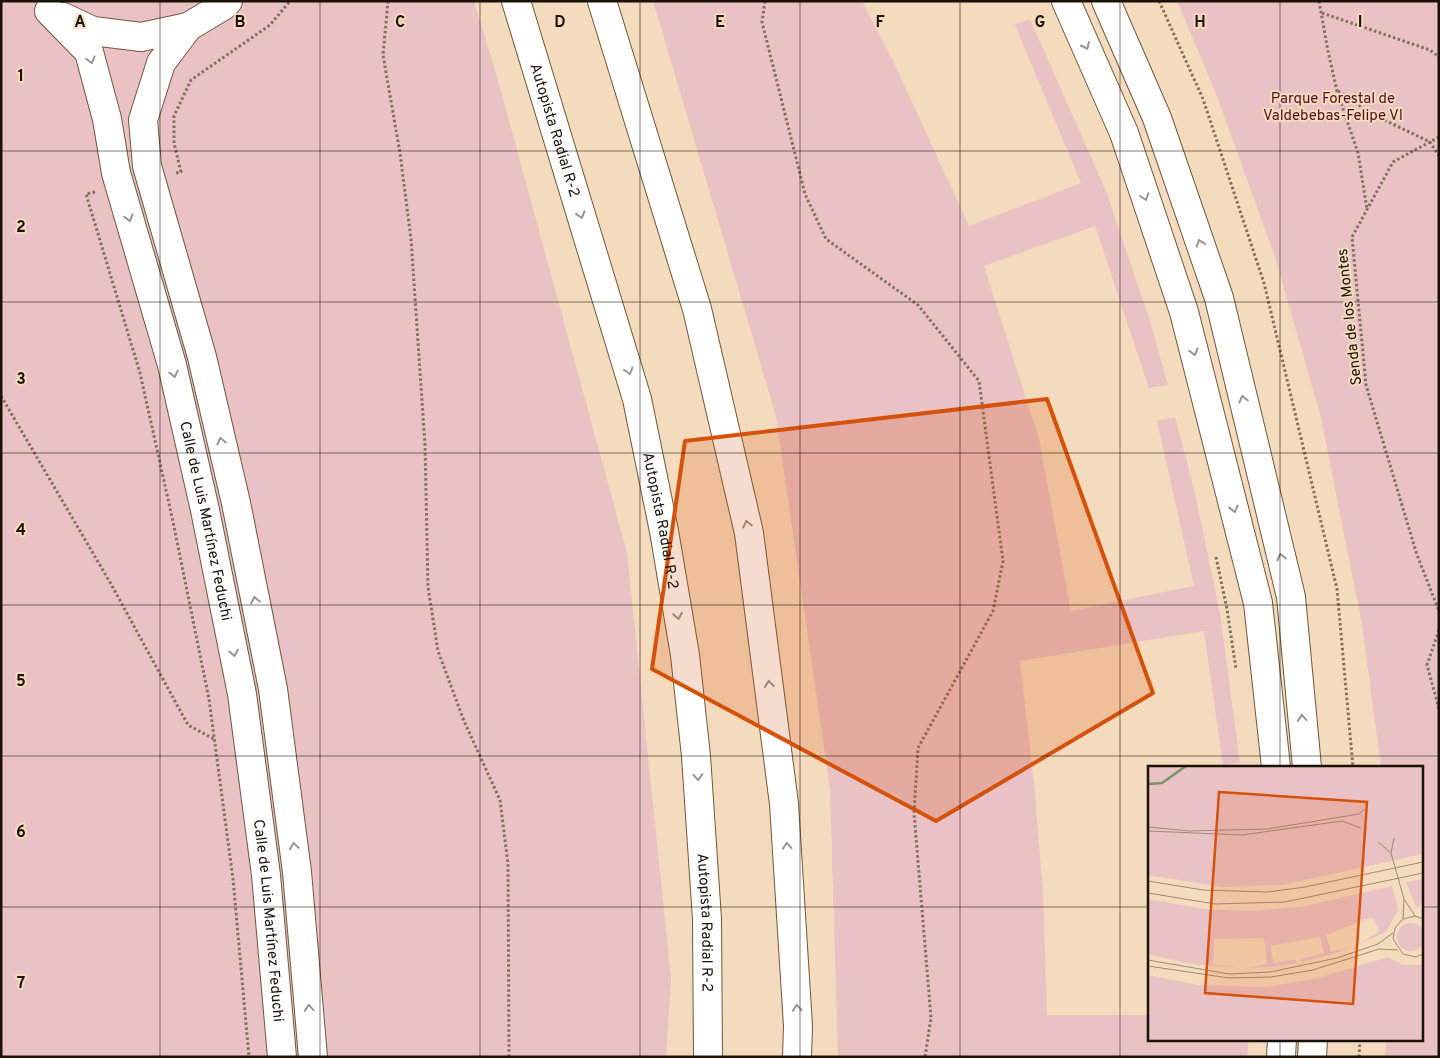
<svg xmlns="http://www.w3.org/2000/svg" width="1440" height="1058" font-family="Overpass,sans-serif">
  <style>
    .green { fill: #eac1c5 }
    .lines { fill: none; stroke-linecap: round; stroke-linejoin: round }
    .street-casing { stroke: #6e583d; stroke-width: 30 }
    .secondary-casing { stroke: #6e583d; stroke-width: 30 }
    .highway-casing { stroke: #6e583d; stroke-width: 30 }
    .path { stroke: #82715d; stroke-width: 3; stroke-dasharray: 2.5 2.5; stroke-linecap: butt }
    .street { stroke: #fff; stroke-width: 28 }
    .secondary { stroke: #fff; stroke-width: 28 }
    .highway { stroke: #fff; stroke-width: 28 }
    .oneway { stroke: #98948f }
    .marked { fill: #d4520c; fill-opacity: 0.2; stroke: #d4520c; stroke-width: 4; stroke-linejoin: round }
    .grid { fill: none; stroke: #1b1207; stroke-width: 1; stroke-opacity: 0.55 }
    .labels { text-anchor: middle; stroke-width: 4; stroke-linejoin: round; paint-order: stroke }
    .park-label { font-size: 15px; fill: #541021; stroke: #f5dbbd }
    .street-label { font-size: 15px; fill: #1b1207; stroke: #f5dbbd }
    .inset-river { fill: none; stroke: #7a9367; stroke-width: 2.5 }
    .inset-road { fill: none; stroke: #9e8b74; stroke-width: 1 }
    .view { fill: #d4520c; fill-opacity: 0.15; stroke: #d4520c; stroke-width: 2.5 }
    .inset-edge { fill: none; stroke: #1b1207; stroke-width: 2.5 }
    .grid-label { font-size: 16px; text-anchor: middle; font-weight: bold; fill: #1b1207; stroke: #f5dbbd; stroke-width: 4; stroke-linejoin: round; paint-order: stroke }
  </style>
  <rect width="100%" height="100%" fill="#f5dbbd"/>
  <g class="green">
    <path d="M1 1H474L496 73 627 553 671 978 666 1057H1Z"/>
    <path d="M653 1H862L895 65 969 226 1081 183 1015 25 1030 19 1106 191 1150 321 1168 385 1149 388 1095 226 984 266 1039 439 1071 611 1194 586 1157 421 1175 417 1194 489 1220 613 1240 763 1223 765 1204 631 1020 661 1034 784 1043 892 1047 1015H1149V1039H1249L1247 1057H838L830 789 776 416Z"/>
    <path d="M1177 1H1439V1057H1385L1386 1039H1421V767H1381L1362 625 1321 418 1276 260 1217 96Z"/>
  </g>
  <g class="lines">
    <g class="street-casing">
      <g id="street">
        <path id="s1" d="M49 11 89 52 107 119 116 173 172 365 205 510 242 694 266 875 282 1057"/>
        <path d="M63 17 93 31 141 37 188 27 223 6 228 1"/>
        <path d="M188 27 161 63 143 120 147 166 202 357 236 503 273 689 297 872 313 1057"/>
      </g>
    </g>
    <g class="secondary-casing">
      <g id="secondary">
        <path d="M1066 1 1124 133 1184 312 1258 603 1276 767"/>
        <path d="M1106 1 1157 118 1219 298 1291 597 1307 767"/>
        <path d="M1281 1057 1282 1039"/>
        <path d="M1312 1057 1313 1039"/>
      </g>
    </g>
    <g class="highway-casing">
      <g id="highway">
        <path id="s2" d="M516 1 637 399 664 531 685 655 696 756 707 919 708 1057"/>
        <path d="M602 1 697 309 749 533 784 804 798 1026 797 1057"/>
      </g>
    </g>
    <g class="path">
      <path d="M388 1 383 55 400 153 411 239 425 445 428 587 438 651 464 721 500 800 508 864 509 1057"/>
      <path d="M765 1 762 22 805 194 826 239 918 305 979 381 1003 561 993 611 918 748 914 813 931 1018 925 1057"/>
      <path d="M1159 1 1203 99 1264 283 1337 589 1353 767"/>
      <path d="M1319 1 1328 51 1337 91 1358 153 1367 209"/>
      <path d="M1322 13 1430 50 1439 57"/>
      <path d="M1338 91 1374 115 1430 142 1439 156"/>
      <path d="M1439 137 1393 162 1352 237 1366 385 1417 555 1439 611"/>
      <path d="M176 173 181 172 174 143V116L191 80 270 25 290 1"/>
      <path d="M95 192 86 194 140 373 172 517 209 699 233 879 249 1057"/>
      <path d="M1 396 111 584 188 725 214 739"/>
      <path d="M1216 557 1227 609 1236 669"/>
      <path d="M1439 630 1427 665 1439 709"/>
      <path d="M1359 1057 1360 1039"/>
    </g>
    <use href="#street" class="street"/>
    <use href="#secondary" class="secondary"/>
    <use href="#highway" class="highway"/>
  </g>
  <defs><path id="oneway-chevron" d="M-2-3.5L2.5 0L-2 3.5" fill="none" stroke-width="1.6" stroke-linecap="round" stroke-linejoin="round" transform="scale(1.25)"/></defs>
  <g class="oneway">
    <use href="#oneway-chevron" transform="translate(1086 46) rotate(66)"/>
    <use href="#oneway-chevron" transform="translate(91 60) rotate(75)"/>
    <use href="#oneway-chevron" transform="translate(1145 197) rotate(72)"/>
    <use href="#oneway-chevron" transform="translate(581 215) rotate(73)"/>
    <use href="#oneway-chevron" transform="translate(129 218) rotate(74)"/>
    <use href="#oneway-chevron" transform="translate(1200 243) rotate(-109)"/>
    <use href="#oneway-chevron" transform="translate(1194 352) rotate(75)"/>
    <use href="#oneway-chevron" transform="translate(629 371) rotate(73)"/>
    <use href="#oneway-chevron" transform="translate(174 374) rotate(77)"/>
    <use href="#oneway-chevron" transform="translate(1243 399) rotate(-104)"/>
    <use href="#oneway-chevron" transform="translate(221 441) rotate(-103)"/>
    <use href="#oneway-chevron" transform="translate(1234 509) rotate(76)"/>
    <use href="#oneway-chevron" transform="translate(747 524) rotate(-103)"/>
    <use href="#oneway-chevron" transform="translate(1281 557) rotate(-104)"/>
    <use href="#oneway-chevron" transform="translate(255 600) rotate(-101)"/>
    <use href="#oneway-chevron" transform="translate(678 616) rotate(80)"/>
    <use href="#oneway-chevron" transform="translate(234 653) rotate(79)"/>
    <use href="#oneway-chevron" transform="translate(769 684) rotate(-97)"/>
    <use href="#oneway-chevron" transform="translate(1302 718) rotate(-95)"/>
    <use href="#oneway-chevron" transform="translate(698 777) rotate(86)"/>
    <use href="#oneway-chevron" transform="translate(294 846) rotate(-98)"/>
    <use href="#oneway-chevron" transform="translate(787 846) rotate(-94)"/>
    <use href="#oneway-chevron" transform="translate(309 1008) rotate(-95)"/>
    <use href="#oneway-chevron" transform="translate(797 1008) rotate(-94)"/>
  </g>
  <path class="marked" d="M1047 399 1153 693 936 821 652 669 685 441Z"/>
  <path class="grid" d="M160 1V1057M320 1V1057M480 1V1057M640 1V1057M800 1V1057M960 1V1057M1120 1V1057M1280 1V767M1 151H1439M1 302H1439M1 453H1439M1 605H1439M1 756H1439M1 907H1149M1421 907H1439M1280 1039V1057"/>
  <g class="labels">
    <g class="park-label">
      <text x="1333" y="103">Parque Forestal de<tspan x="1333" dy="17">Valdebebas-Felipe VI</tspan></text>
    </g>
    <g class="street-label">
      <text dy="5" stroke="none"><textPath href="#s2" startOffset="135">Autopista Radial R-2</textPath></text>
      <text transform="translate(1349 317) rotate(-96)" y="5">Senda de los Montes</text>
      <text dy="5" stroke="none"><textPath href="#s1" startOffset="541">Calle de Luis Martínez Feduchi</textPath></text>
      <text dy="5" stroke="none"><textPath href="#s2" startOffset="540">Autopista Radial R-2</textPath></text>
      <text dy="5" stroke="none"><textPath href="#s1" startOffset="946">Calle de Luis Martínez Feduchi</textPath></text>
      <text dy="5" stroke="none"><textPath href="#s2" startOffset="945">Autopista Radial R-2</textPath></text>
    </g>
  </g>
  <g transform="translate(1148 766)">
    <rect width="275" height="275" fill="#f5dbbd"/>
    <path d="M0 0H275V88L135 119 75 121 0 109ZM275 113V135L269 143 258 116ZM244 120 250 144 238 166 211 178 232 165 224 151 178 169 183 186 206 180 181 189 153 196V193L176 187 172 171 123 180 125 197 148 194 149 197 121 201 100 202 119 198 116 172 66 173 65 198 94 202 41 198 0 188V133L56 143 100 145 153 141ZM249 171a14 14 0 1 1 28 0a14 14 0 1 1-28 0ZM240 191 255 199H275V275H0V209L50 219 118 221 170 212Z" fill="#eac1c5"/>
    <path class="inset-river" d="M0 18 14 17 38 0"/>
    <path class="inset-road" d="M0 61 41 65 119 63 211 48 217 43M0 65 94 69 194 55 213 62M246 72 243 87 256 133 267 150M230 76 243 87M0 115 55 124 120 126 157 121 275 96M0 127 67 138 137 136 275 107M255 153 256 133M275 153 267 150 255 153 247 162 245 173 255 188 268 191 275 188M0 194 81 208 122 206 189 192 230 178 245 167M0 200 81 212 123 211 165 204 231 183 250 184"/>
    <path class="view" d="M71 26 219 36 205 238 57 227Z"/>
    <rect width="275" height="275" class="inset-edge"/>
  </g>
  <g class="grid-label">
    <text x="80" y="27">A</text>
    <text x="240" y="27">B</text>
    <text x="400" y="27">C</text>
    <text x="560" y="27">D</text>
    <text x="720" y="27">E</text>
    <text x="880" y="27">F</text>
    <text x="1040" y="27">G</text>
    <text x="1200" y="27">H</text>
    <text x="1360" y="27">I</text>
    <text x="21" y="81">1</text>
    <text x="21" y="232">2</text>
    <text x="21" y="384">3</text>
    <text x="21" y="535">4</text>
    <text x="21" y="686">5</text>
    <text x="21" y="837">6</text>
    <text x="21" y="988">7</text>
  </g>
  <rect width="1440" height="1058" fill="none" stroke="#1b1207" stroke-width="5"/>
</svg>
